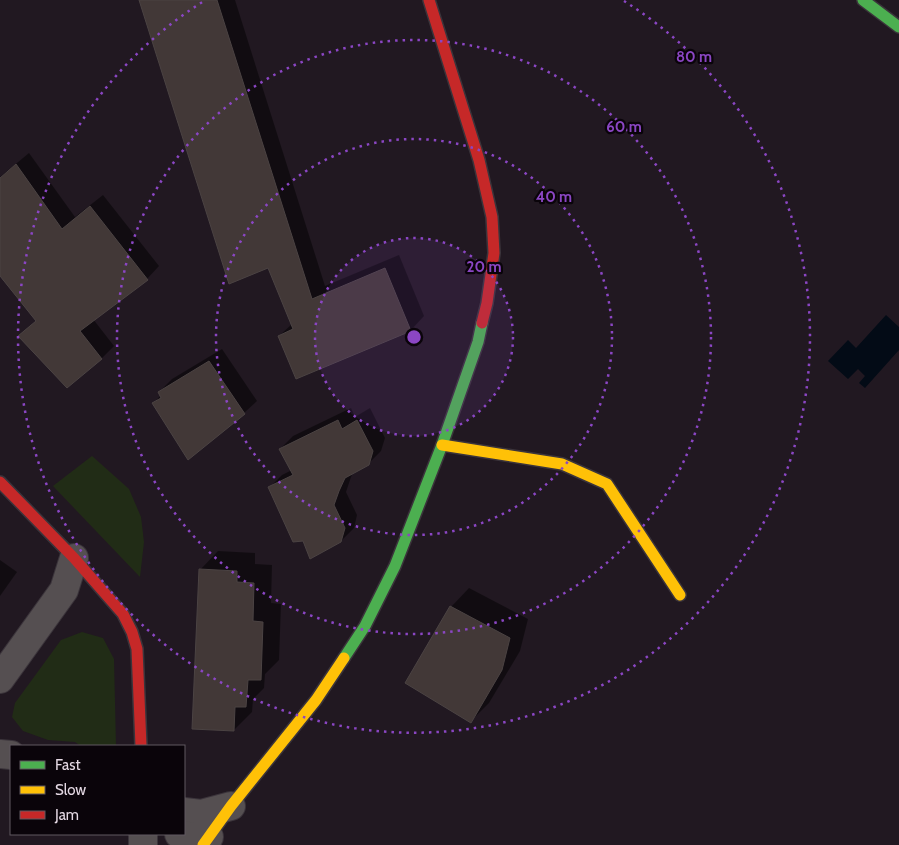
<svg xmlns="http://www.w3.org/2000/svg" width="899" height="845" font-family="Cabin,sans-serif">
  <style>
    .green { fill: #212c16 }
    .water { fill: #030b16 }
    .shadow { fill: #0007 }
    .building { fill: #423837; stroke: #4b4343 }
    .lines { fill: none; stroke-linecap: round; stroke-linejoin: round }
    .street-casing { stroke: #3b343b; stroke-width: 30 }
    .fast-casing { stroke: #3b343b; stroke-width: 14 }
    .slow-casing { stroke: #3b343b; stroke-width: 14 }
    .jam-casing { stroke: #3b343b; stroke-width: 14 }
    .street { stroke: #554f51; stroke-width: 28 }
    .fast { stroke: #4caf50; stroke-width: 11 }
    .slow { stroke: #ffc107; stroke-width: 11 }
    .jam { stroke: #c62828; stroke-width: 11 }
    .ring { fill: none; stroke: #8b46c4; stroke-width: 2.5; stroke-dasharray: 2.5 5 }
    .centre { fill: #8b46c4; stroke: #0a040a; stroke-width: 2.5 }
    .ring-label { font-size: 15px; text-anchor: middle; font-weight: bold; fill: #8b46c4; stroke: #0a040a; stroke-width: 4.5; stroke-linejoin: round; paint-order: stroke }
  </style>
  <rect width="100%" height="100%" fill="#211821"/>
  <g class="green">
    <path d="M92 456 129 489 141 517 144 542 140 577 53 486Z"/>
    <path d="M82 632 103 638 114 659 116 746H81L75 742 48 740 23 731 12 717 15 703 61 640Z"/>
  </g>
  <path class="water" d="M886 315 899 327V350L865 388 859 383 865 376 858 369 848 379 828 361 848 340 856 348Z"/>
  <g class="shadow">
    <path d="M141 0H235L325 286 399 255 424 316 411 330 297 377 279 336 292 324 268 267Z"/>
    <path d="M29 153 75 217 103 195 159 266 147 279 93 319 114 346 102 358 67 387 20 336 37 320 0 274V177Z"/>
    <path d="M222 349 257 401 244 413 154 403 161 395 159 392 172 379Z"/>
    <path d="M351 408 355 417 370 408 385 438 381 451 368 464 353 472 351 477 346 492 357 515 354 528 341 541 304 539 269 488 282 475 292 470 280 449 293 436Z"/>
    <path d="M218 551 255 553V564L272 565 271 603 281 604 279 660 265 674 264 688 253 699 252 712 234 730 200 570Z"/>
    <path d="M0 560 17 572 0 596Z"/>
    <path d="M469 588 528 619 520 651 489 703 471 721 451 607Z"/>
  </g>
  <g class="building">
    <path d="M139 0H217L312 299 385 268 411 331 296 379 278 336 293 329 268 268 229 284Z"/>
    <path d="M16 164 62 229 90 206 148 280 80 331 102 359 67 388 18 336 36 321 0 276V178Z"/>
    <path d="M209 361 245 414 188 460 152 403 161 398 158 392Z"/>
    <path d="M338 420 342 429 357 420 373 451 369 465 345 478 339 491 334 505 345 528 341 542 310 559 303 541 293 542 268 487 293 475 279 449Z"/>
    <path d="M199 569 237 571V582L254 583 253 621 263 622 261 680H248L246 707H235L234 731 192 729Z"/>
    <path d="M450 606 510 638 502 670 471 723 405 683Z"/>
  </g>
  <g class="lines">
    <g class="street-casing">
      <g id="street">
        <path d="M0 679 64 590 74 558"/>
        <path d="M0 754 11 755"/>
        <path d="M184 812 201 814 231 806"/>
        <path d="M179 834 192 837H209"/>
        <path d="M143 845V834"/>
      </g>
    </g>
    <g class="fast-casing">
      <g id="fast">
        <path d="M863 0 899 27"/>
        <path d="M344 658 365 626 395 566 442 445 478 342 482 323"/>
      </g>
    </g>
    <g class="slow-casing">
      <g id="slow">
        <path d="M442 445 562 464 607 484 680 595"/>
        <path d="M203 845 231 806 316 700 344 658"/>
      </g>
    </g>
    <g class="jam-casing">
      <g id="jam">
        <path d="M429 0 479 160 492 217 494 253 487 303 482 323"/>
        <path d="M0 482 74 558 123 614 132 632 137 649 141 746"/>
      </g>
    </g>
    <use href="#street" class="street"/>
    <use href="#fast" class="fast"/>
    <use href="#slow" class="slow"/>
    <use href="#jam" class="jam"/>
  </g>
  <circle cx="414" cy="337" r="99" fill="#8b46c4" fill-opacity=".12"/>
  <g class="ring">
    <circle cx="414" cy="337" r="99"/>
    <circle cx="414" cy="337" r="198"/>
    <circle cx="414" cy="337" r="297"/>
    <path d="M624 1A396 396 0 1 1 204 1"/>
  </g>
  <circle cx="414" cy="337" r="8" class="centre"/>
  <g class="ring-label">
    <text x="694" y="62">80 m</text>
    <text x="624" y="132">60 m</text>
    <text x="554" y="202">40 m</text>
    <text x="484" y="272">20 m</text>
  </g>
  <rect x="10" y="745" width="175" height="90" fill="#0a040a" stroke="#615961"/>
  <rect x="20" y="761" width="25" height="8" fill="#4caf50" stroke="#615961"/>
  <text x="55" y="770" font-size="15" fill="#e4d8e3">Fast</text>
  <rect x="20" y="786" width="25" height="8" fill="#ffc107" stroke="#615961"/>
  <text x="55" y="795" font-size="15" fill="#e4d8e3">Slow</text>
  <rect x="20" y="811" width="25" height="8" fill="#c62828" stroke="#615961"/>
  <text x="55" y="820" font-size="15" fill="#e4d8e3">Jam</text>
</svg>
